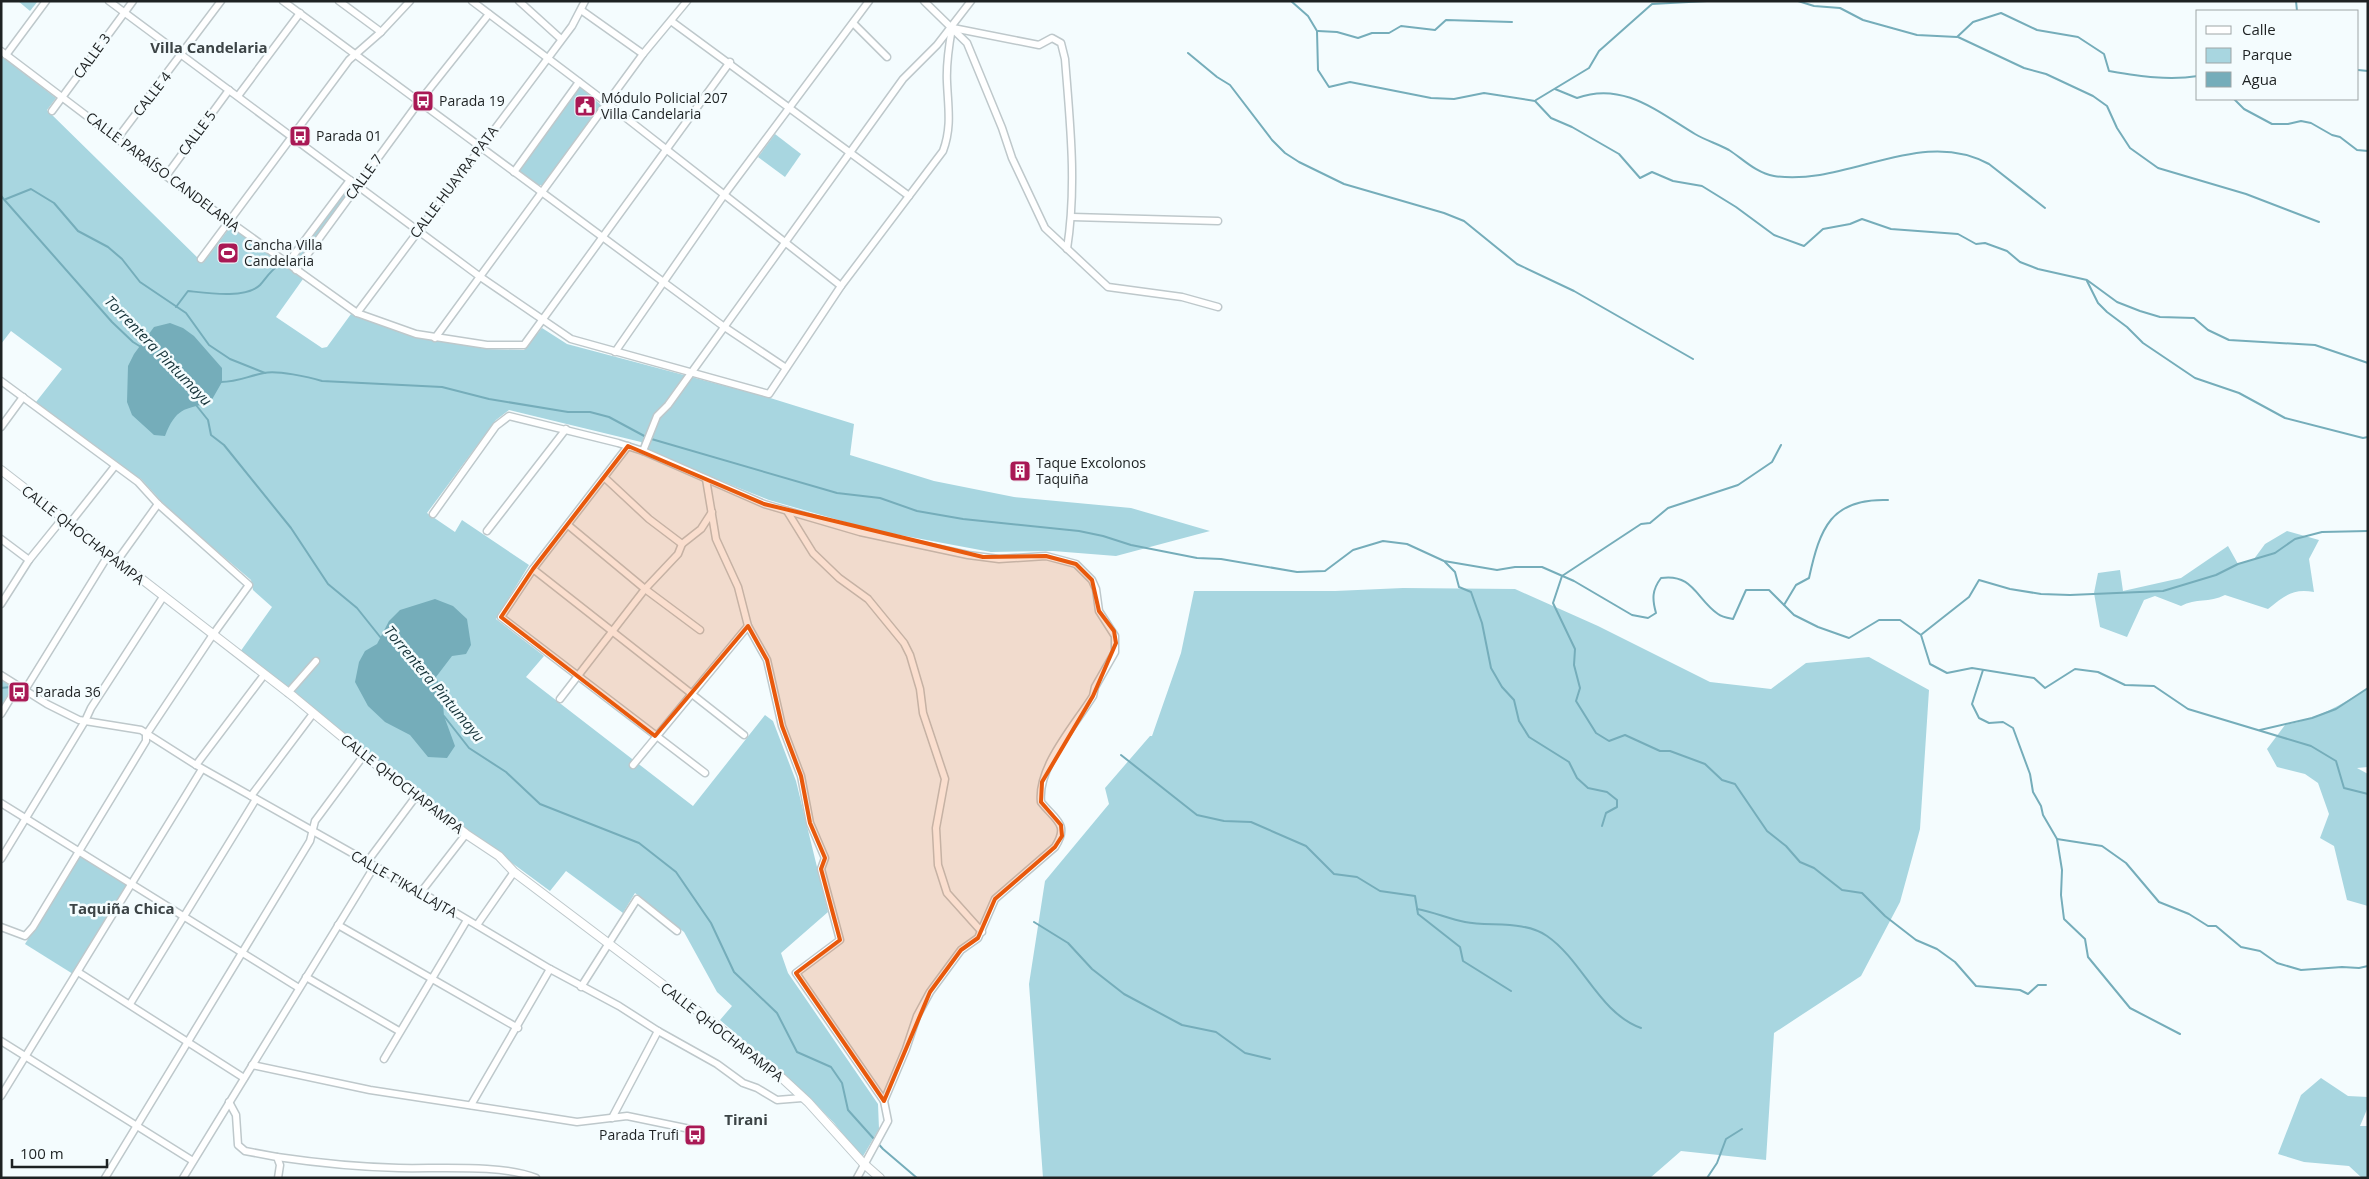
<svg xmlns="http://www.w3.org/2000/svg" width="2369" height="1179" font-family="'Open Sans',sans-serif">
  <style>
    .green { fill: #a8d6e0 }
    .water { fill: #75adba }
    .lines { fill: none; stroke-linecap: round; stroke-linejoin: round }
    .stream { stroke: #75adba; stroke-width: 2 }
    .minor-casing { stroke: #bec8cb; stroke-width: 9 }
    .tertiary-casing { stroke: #bec8cb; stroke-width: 10 }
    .minor { stroke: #fff; stroke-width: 6 }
    .tertiary { stroke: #fff; stroke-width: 8 }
    .marked { fill: #e8590c; fill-opacity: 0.2; stroke: #e8590c; stroke-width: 4; stroke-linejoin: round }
    .labels { text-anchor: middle; stroke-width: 5; stroke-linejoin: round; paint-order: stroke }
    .street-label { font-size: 14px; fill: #1e2223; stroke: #f4fcfe }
    .poi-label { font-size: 14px; fill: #1e2223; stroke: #f4fcfe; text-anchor: start }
    .neighbourhood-label { font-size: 15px; font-weight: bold; fill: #3c4446; stroke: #f4fcfe }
    .water-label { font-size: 15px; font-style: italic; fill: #153238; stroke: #f4fcfe }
  </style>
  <rect width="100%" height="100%" fill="#f4fcfe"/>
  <g class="green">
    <path d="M18 1H38L30 11Z"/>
    <path d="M1 56 56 98 47 110 203 263 231 226 303 279 276 317 322 348 327 347 351 314 404 334 486 349 524 350 542 328 567 344 767 397 854 424 850 455 934 481 1014 497 1131 508 1210 531 1116 556 1053 551 991 552 873 530 769 500 651 453 641 442 509 410 496 420 427 513 455 532 462 520 529 565 496 619 544 656 526 677 693 806 765 715 773 721 796 781 828 912 781 953 788 973 878 1104 879 1129 862 1158 834 1123 809 1097 720 1020 732 1006 717 992 684 932 635 893 623 913 566 871 550 891 440 810 240 652 272 607 253 590 251 580 172 513 141 479 118 466 36 402 62 369 11 331 1 344Z"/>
    <path d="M579 86 601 105 544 185H538L518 170Z"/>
    <path d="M775 134 801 154 785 177 758 157Z"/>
    <path d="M351 184 354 186 297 264 292 263V260Z"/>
    <path d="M2287 531 2319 540 2309 559 2314 592C2293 588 2284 596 2268 609L2225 595C2209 603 2196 598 2181 606L2155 596 2144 600 2127 637 2100 627 2094 593 2098 573 2120 570 2123 591 2181 578 2228 546 2238 564 2254 559 2265 544Z"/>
    <path d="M1403 588 1515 589 1598 626 1710 682 1771 689 1806 663 1869 657 1929 690 1920 829 1900 902 1861 976 1774 1033 1766 1160 1681 1151 1650 1178H1043L1029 984 1045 881 1109 804 1105 788 1150 736H1152L1181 653 1194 591H1335Z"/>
    <path d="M1 679 10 684 11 690 1 706Z"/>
    <path d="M2368 688V767L2357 768 2368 774V906L2347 900 2334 846 2320 838 2329 814 2318 783 2305 774 2277 767 2267 749 2285 725C2317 719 2341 705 2368 688Z"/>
    <path d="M80 855 128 885 73 974 25 944Z"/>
    <path d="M2321 1078 2348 1096 2368 1097V1107L2360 1126H2368V1178H2362L2349 1166 2304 1162 2278 1154 2301 1095Z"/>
  </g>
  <g class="water">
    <path d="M170 323 183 328 194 336 222 368V382L210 403C184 409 176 408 165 436L154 435 132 415 127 402 128 366 134 354 154 327Z"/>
    <path d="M435 599 453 606 467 619 471 645 466 654 452 656 436 677 442 692 444 716 455 746 447 758 428 757 410 735 385 722 368 706 355 682 359 662 365 651 377 644 389 621 400 610Z"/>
  </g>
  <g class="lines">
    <g class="stream">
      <path d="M1291 1 1308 16 1317 31 1318 70 1329 87 1350 82 1431 98 1454 99 1484 93 1535 101 1551 118 1572 127 1619 154 1640 178 1652 172 1673 181 1702 186 1736 207 1774 235 1804 246 1823 229 1850 224 1862 219 1891 229 1958 234 1976 244 1985 243 2007 251 2020 262 2038 269 2087 280 2117 302 2140 311 2160 317 2194 318 2208 330 2229 340 2315 345 2368 363"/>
      <path d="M1798 1 1814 6 1840 8 1863 20 1917 35 1957 37 1973 22 2001 13 2037 30 2078 37 2104 54 2109 71C2139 76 2168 81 2198 76"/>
      <path d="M2296 1 2297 11"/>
      <path d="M1318 31 1337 32 1358 38 1372 33H1389L1401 26 1435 30 1446 20 1512 22"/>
      <path d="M1958 37 2024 68 2046 74 2093 96 2107 106 2117 128 2130 148 2158 168 2246 194 2319 222"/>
      <path d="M1188 53 1217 77 1230 85 1272 140 1285 153 1299 162 1344 184 1444 213 1464 221 1517 264 1574 291 1693 359"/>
      <path d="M2358 70 2368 71"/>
      <path d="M1555 89 1577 98C1623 81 1658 112 1695 134 1705 140 1718 144 1729 150 1743 159 1756 173 1774 176 1846 187 1920 126 1989 164L2045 208"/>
      <path d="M2234 99 2244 109 2272 124H2288L2301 121 2311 123 2332 135 2340 137 2357 150 2368 151"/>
      <path d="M1536 100 1589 68 1599 51 1652 4 1707 1"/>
      <path d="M1 196 112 322 133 342 141 347"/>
      <path d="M6 199 31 189 54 203 78 231 108 247 122 259 140 282 186 313 209 345 230 359 265 373"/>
      <path d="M2087 281 2098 303 2107 312 2127 327 2143 343 2195 378 2239 393 2285 418 2363 438 2368 437"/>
      <path d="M176 307 188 291C207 293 246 299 260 285 267 277 270 271 279 265"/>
      <path d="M221 382C238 382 248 376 264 373 277 370 309 377 322 381L442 387 489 399 568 412H590L609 417 648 438 837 493 880 498 917 511 963 519 1079 531 1103 536 1131 545 1197 558 1221 559 1297 572 1325 571 1353 550 1383 541 1407 544 1444 561 1497 570 1515 567H1542L1574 581 1632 615 1648 618 1656 613C1652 599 1652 590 1661 578 1693 573 1697 600 1718 614 1722 617 1728 618 1733 619L1746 590H1769L1794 615 1818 627 1849 638 1879 620H1900L1921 635 1930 664 1947 673 1972 668 2034 678 2045 688 2075 669 2098 672 2125 685 2154 686 2188 709 2311 746 2336 761 2344 788 2368 794"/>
      <path d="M196 405 208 420 211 435 224 445 291 528 328 584 357 608 381 638"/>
      <path d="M1781 445 1772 462 1738 485 1668 508 1650 523 1641 524 1562 576 1553 603 1575 649 1574 665 1580 688 1576 701 1596 733 1609 741 1625 735 1660 751H1670L1705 764 1722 780 1735 784 1767 831 1786 846 1800 862 1814 868 1842 890 1862 893 1885 916 1916 940 1937 949 1955 962 1976 986 2020 990 2028 994 2038 985H2046"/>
      <path d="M1445 562 1455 572 1459 587 1471 592 1482 623 1491 668 1502 687 1514 700 1519 721 1529 737 1569 762 1577 778 1588 788 1607 792 1617 800V807L1606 813 1602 826"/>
      <path d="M1784 605 1796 585 1809 578C1820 528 1831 498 1888 500"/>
      <path d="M1922 634 1969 597 1979 580 2010 589 2041 594 2070 595 2163 591 2216 575 2238 564 2275 553 2295 539 2322 532 2368 531"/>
      <path d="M1983 670 1972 704 1979 718 1989 723 2003 722 2013 728 2030 774 2033 792 2041 806 2043 815 2057 839 2062 870 2061 895 2064 919 2085 939 2088 957 2130 1008 2180 1034"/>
      <path d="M1 688 11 687"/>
      <path d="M444 716 469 748 506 772 540 804 639 843 676 872 711 923 734 972 777 1013 797 1052 831 1067 842 1083 848 1110 883 1149 917 1178"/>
      <path d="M2260 730 2312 718 2336 709 2368 688"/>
      <path d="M1121 755 1197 815 1224 821 1251 822 1306 846 1334 874 1357 877 1380 891 1415 896 1418 914 1460 947 1463 961 1511 991"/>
      <path d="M2057 839 2102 846 2126 863 2159 902 2189 914 2208 926H2216L2241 947 2260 951 2277 963 2301 970 2342 967 2359 968 2368 966"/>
      <path d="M1417 909C1434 912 1449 919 1465 922 1490 927 1524 920 1547 936 1583 961 1599 1013 1641 1028"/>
      <path d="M1034 922 1068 943 1092 969 1124 994 1182 1025 1216 1032 1245 1053 1270 1059"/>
      <path d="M1707 1178 1717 1163 1726 1139 1742 1129"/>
    </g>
    <g class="minor-casing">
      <g id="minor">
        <path d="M109 1 479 276 571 339 769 394 841 286 943 151C952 127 948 107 947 82 946 64 949 45 952 28"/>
        <path d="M283 1 723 326 786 368"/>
        <path d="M339 1 381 32"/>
        <path d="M472 1 607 103 841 286"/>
        <path d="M519 1 561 39"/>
        <path d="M924 1 967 43 1002 128 1012 158 1045 228 1108 287 1182 297 1218 307"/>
        <path d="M581 10 643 54"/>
        <path d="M671 21 909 196"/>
        <path d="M853 23 887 57"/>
        <path d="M953 28 1039 45 1052 38 1061 43 1065 59C1070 123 1077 185 1067 249"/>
        <path d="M1 51 166 176 357 313 416 334 487 345H524L730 62"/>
        <path d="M6 55 46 1"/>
        <path d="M238 96 300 13"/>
        <path d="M52 111 133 1"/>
        <path d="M117 139 221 1"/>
        <path d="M514 172 579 82"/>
        <path d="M166 176 229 90"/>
        <path d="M1072 217 1218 221"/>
        <path d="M201 259 349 60 381 32 410 1"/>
        <path d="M287 264 350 180"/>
        <path d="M296 270 419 102 489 14"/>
        <path d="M357 313 572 26 585 1"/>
        <path d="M435 338 643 54 687 1"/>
        <path d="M615 352 724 195 869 1"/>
        <path d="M1 381 138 482 158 504 249 585 212 636 146 735V741L33 927 25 936 1 927"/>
        <path d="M1 427 23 397"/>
        <path d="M628 446 533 569 501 617 705 773"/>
        <path d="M643 451 657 416 668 405 903 79 937 45 971 1"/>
        <path d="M605 478 649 519 682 544"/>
        <path d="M706 479 716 539 738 587 748 626 767 660 782 726 801 776 810 823 825 858 821 869 840 940 796 973 884 1101"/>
        <path d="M787 511 813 553 839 578 868 599 904 643 910 655 920 689 923 713 945 779 936 828 938 865 947 893 982 932"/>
        <path d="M433 514 496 426 509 416 618 443 643 451 764 504 860 532 968 555 999 559 1046 556 1076 564 1092 580 1096 589 1099 611 1115 636V652L1095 687 1093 696C1075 725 1037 767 1041 802 1055 820 1070 824 1055 847L995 899 978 938 961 950 930 992 917 1016 906 1049 884 1101 888 1121 857 1178"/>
        <path d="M70 523 115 466"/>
        <path d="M568 525 645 589 700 630"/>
        <path d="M487 531 566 429"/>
        <path d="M1 539 29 560"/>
        <path d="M117 561 158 504"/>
        <path d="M533 569 744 735"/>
        <path d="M1 604 29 560 63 518"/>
        <path d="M1 675 47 704 79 720 141 730 196 765 421 892 550 969 619 1006 658 1031 717 1064 743 1083 757 1088 777 1100 802 1098"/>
        <path d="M25 690 109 554"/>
        <path d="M288 693 316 661"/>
        <path d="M560 699 645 589 678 554 682 544 701 529 712 512"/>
        <path d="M1 714 18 686"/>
        <path d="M196 765 264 675"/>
        <path d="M633 765 748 626"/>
        <path d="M251 796 312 715"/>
        <path d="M1 803 299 988"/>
        <path d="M1 859 85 721 91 708 163 597"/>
        <path d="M367 862 417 795"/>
        <path d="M421 892 466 834"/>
        <path d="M338 925 518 1028"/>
        <path d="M477 925 514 872"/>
        <path d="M78 972 244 1078"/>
        <path d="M306 977 399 1031"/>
        <path d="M581 987 637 899 677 931"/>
        <path d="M130 1004 256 799"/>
        <path d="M1 1041 193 1161"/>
        <path d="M384 1059 467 920"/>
        <path d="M252 1065 370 1090 526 1114 577 1122 627 1116 690 1129"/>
        <path d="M1 1096 202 769"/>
        <path d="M229 1102 236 1115 238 1145 245 1151 277 1157 280 1165 278 1178"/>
        <path d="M471 1105 550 969"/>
        <path d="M612 1118 658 1031"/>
        <path d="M277 1157C318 1163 357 1167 399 1168 436 1169 503 1164 536 1178"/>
        <path d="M105 1178 310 841 315 821 364 755"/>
        <path d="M183 1178 374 867"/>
      </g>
    </g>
    <g class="tertiary-casing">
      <path id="tertiary" d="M1 470 294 697 364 755 466 834 499 856 514 872 711 1021 782 1078 808 1102 863 1163 880 1178"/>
    </g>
    <use href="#minor" class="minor"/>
    <use href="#tertiary" class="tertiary"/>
  </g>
  <path class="marked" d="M628 446 764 504 983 557 1046 556 1076 564 1092 580 1099 611 1114 631 1116 643 1093 696 1042 782 1041 802 1061 825 1062 836 1055 847 995 899 978 938 961 950 930 992 884 1101 796 973 840 940 821 869 825 858 810 823 801 776 782 726 767 660 748 626 655 736 501 617 533 569Z"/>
  <defs>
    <g id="bus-square" transform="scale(1.125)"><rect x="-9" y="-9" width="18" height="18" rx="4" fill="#a91955" stroke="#f4fcfe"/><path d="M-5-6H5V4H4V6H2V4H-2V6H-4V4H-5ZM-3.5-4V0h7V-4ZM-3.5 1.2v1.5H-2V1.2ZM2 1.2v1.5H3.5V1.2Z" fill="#fff"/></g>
    <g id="civic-square" transform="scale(1.125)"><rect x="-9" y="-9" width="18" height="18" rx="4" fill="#a91955" stroke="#f4fcfe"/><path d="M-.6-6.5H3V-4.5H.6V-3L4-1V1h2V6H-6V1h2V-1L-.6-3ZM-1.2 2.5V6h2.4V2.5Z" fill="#fff"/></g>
    <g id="stadium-square" transform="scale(1.125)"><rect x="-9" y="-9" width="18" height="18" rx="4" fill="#a91955" stroke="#f4fcfe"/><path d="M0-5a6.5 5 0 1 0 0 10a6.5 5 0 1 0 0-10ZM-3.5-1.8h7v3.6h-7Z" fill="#fff"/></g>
    <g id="building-square" transform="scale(1.125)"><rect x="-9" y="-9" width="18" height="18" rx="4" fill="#a91955" stroke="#f4fcfe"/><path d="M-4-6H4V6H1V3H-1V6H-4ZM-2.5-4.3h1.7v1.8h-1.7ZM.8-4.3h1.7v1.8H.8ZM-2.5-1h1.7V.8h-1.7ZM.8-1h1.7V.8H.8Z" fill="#fff"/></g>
  </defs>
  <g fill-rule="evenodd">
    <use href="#bus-square" x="423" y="101"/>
    <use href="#civic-square" x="585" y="106"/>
    <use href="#bus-square" x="300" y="136"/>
    <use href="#stadium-square" x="228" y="253"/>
    <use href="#building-square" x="1020" y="471"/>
    <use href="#bus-square" x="19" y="692"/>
    <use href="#bus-square" x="695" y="1135"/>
  </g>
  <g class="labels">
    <g class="street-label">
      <text transform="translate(92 56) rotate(-54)" y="5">CALLE 3</text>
      <text transform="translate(152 94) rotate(-52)" y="5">CALLE 4</text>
      <text transform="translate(197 133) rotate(-53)" y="5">CALLE 5</text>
      <text transform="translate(163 172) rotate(37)" y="5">CALLE PARAÍSO CANDELARIA</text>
      <text transform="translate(364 177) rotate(-54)" y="5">CALLE 7</text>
      <text transform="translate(454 182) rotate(-53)" y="5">CALLE HUAYRA PATA</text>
      <text transform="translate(83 535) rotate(38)" y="5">CALLE QHOCHAPAMPA</text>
      <text transform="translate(402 784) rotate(38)" y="5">CALLE QHOCHAPAMPA</text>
      <text transform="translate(404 884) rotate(30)" y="5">CALLE T'IKALLAJTA</text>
      <text transform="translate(722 1032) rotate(38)" y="5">CALLE QHOCHAPAMPA</text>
    </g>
    <g class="poi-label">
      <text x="601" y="103">Módulo Policial 207<tspan x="601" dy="16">Villa Candelaria</tspan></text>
      <text x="439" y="106">Parada 19</text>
      <text x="316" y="141">Parada 01</text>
      <text x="244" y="250">Cancha Villa<tspan x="244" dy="16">Candelaria</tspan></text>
      <text x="1036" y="468">Taque Excolonos<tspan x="1036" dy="16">Taquiña</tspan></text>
      <text x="35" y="697">Parada 36</text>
      <text x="679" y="1140" text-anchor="end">Parada Trufi</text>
    </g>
    <g class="neighbourhood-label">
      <text x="209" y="53">Villa Candelaria</text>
      <text x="122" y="914">Taquiña Chica</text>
      <text x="746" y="1125">Tirani</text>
    </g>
    <g class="water-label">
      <text transform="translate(158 351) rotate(46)" y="5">Torrentera Pintumayu</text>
      <text transform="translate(434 684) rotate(50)" y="5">Torrentera Pintumayu</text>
    </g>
  </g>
  <rect width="2369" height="1179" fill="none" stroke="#1e2223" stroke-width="5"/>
  <rect x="2196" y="10" width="162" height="90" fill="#f4fcfe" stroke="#9ea5a6"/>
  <rect x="2206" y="26" width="25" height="8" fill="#ffffff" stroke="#9ea5a6"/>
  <text x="2242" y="35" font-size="15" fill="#1e2223">Calle</text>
  <rect x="2206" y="48" width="25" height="15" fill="#a8d6e0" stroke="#9ea5a6"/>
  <text x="2242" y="60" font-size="15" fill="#1e2223">Parque</text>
  <rect x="2206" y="72" width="25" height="15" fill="#75adba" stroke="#9ea5a6"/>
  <text x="2242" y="85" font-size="15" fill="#1e2223">Agua</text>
  <path d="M12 1159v8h95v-8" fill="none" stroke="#1e2223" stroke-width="2.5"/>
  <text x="20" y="1159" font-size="15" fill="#1e2223" stroke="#f4fcfe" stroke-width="4" paint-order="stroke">100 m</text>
</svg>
